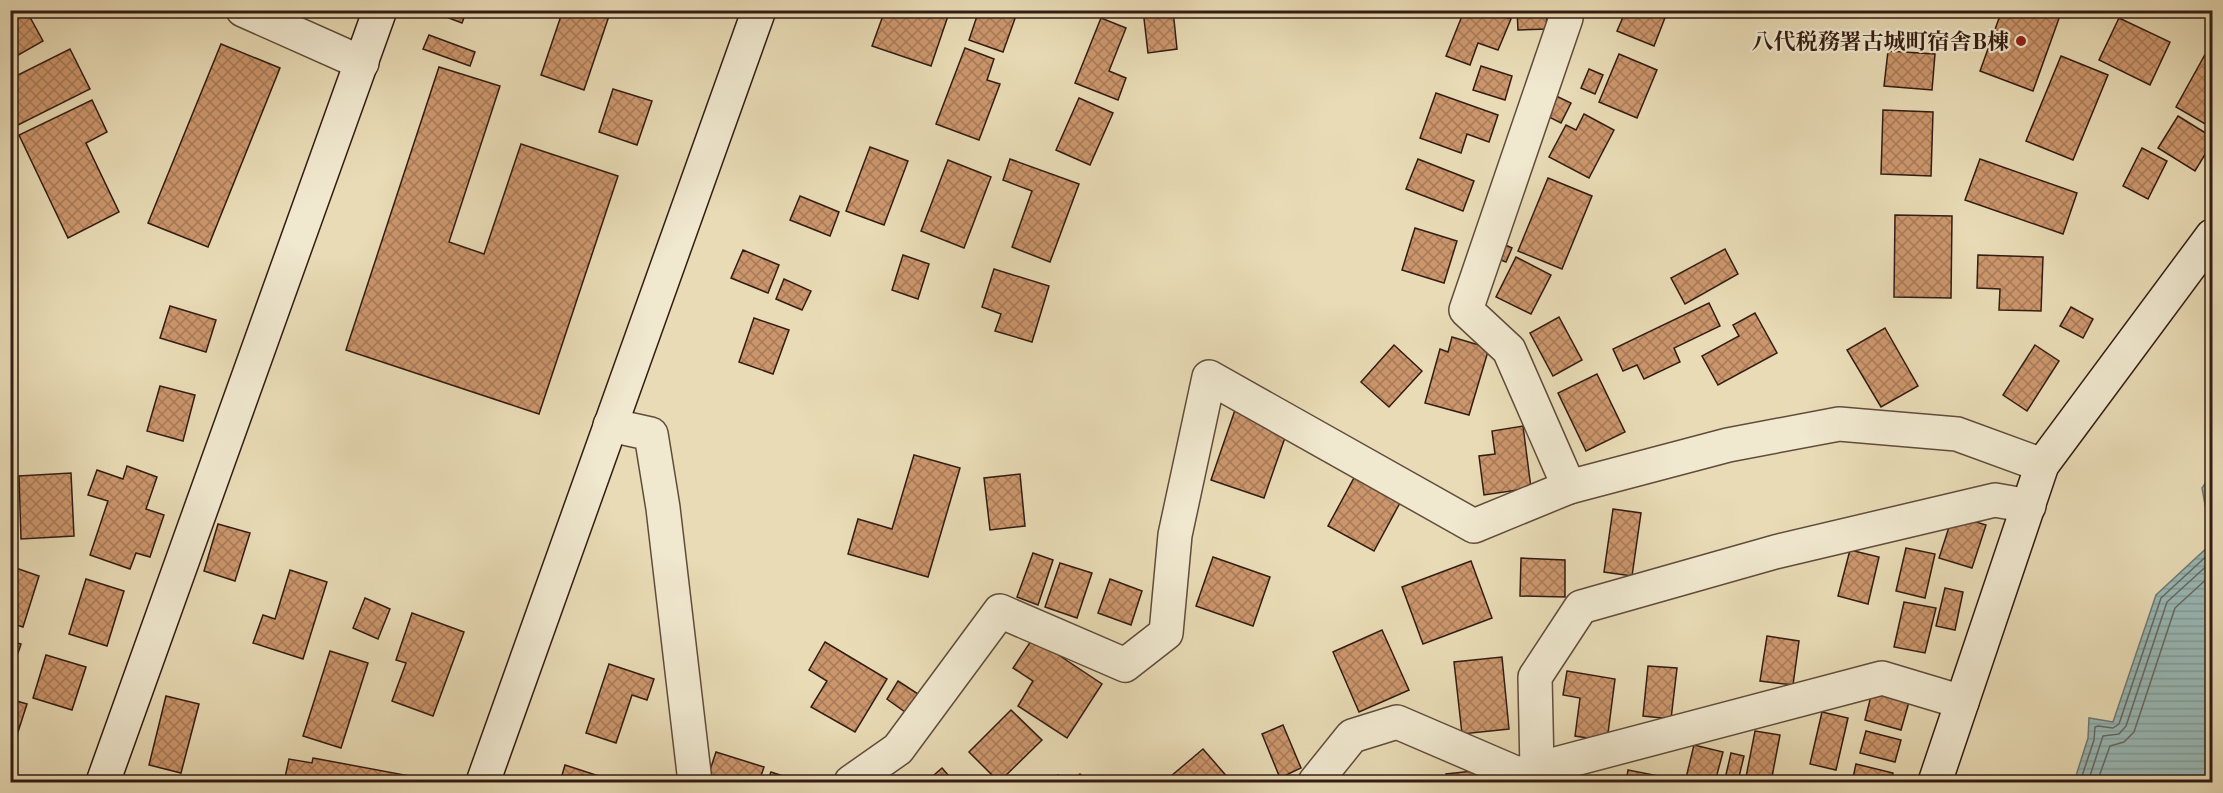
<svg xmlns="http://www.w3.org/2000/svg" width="2223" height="793" font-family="'Old Standard TT','Noto Serif JP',serif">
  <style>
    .water { fill: url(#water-rules); stroke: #707a75; stroke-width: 1.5 }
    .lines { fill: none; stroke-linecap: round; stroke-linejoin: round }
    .shore { stroke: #666a64; stroke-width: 1.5 }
    .building { fill: url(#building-cross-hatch); stroke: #331c13; stroke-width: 1.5 }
    .street-casing { stroke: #604c3c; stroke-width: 36 }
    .secondary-casing { stroke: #331c13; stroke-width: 36 }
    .street { stroke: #f0e8cf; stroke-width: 33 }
    .secondary { stroke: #f0e8cf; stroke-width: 33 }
    .poi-dot { fill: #8f2418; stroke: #f0e8cf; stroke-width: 2 }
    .labels { text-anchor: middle; stroke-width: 4.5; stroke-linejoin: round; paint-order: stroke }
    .poi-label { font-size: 22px; font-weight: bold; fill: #331c13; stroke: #f0e8cf; text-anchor: end }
  </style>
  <defs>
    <pattern id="water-rules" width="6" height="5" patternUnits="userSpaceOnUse" patternTransform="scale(1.5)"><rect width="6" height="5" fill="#99b9b6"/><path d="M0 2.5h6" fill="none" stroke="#849e9c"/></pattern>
    <pattern id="building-cross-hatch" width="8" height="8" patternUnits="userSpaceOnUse" patternTransform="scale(1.5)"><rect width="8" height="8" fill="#cc966c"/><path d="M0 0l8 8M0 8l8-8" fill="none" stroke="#a67a58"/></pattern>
  </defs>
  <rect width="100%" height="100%" fill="#e8dbb5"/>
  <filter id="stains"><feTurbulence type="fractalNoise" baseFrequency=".00333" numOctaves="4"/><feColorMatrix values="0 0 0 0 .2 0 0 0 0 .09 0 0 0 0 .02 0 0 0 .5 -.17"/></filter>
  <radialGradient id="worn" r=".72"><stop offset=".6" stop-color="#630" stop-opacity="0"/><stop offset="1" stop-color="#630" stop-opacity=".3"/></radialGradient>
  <path class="water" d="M2212 474V782H2074L2088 738 2089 718 2113 722 2156 595 2212 543 2202 488Z"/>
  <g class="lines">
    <g class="shore">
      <path d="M2080 782 2094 740 2095 727 2098 726 2113 728 2119 724 2161 598 2212 551"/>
      <path d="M2088 782 2103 736 2119 734 2126 726 2167 602 2212 561"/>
      <path d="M2097 782 2110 746 2124 742 2134 732 2175 608 2212 574"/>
    </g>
  </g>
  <g class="building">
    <path d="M10 10H26L43 41 13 58 10 54Z"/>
    <path d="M428 10H467L462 23Z"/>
    <path d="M563 10H611L584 90 541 75Z"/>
    <path d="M885 10H950L931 66 872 46Z"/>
    <path d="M979 10H1018L1003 52 969 40Z"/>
    <path d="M1143 10H1173L1177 49 1148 53Z"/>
    <path d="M1448 10H1491L1511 19 1498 50 1478 43 1470 65 1446 56 1462 16Z"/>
    <path d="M1517 10H1546L1547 29 1518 30Z"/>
    <path d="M1626 10H1668L1654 46 1617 31Z"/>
    <path d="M2002 10H2062L2033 91 1980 71Z"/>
    <path d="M1101 18 1126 28 1109 71 1126 78 1118 100 1075 83Z"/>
    <path d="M2119 18 2170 42 2150 85 2099 60Z"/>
    <path d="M429 35 475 52 470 66 423 49Z"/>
    <path d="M2212 42V128L2176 107Z"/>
    <path d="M221 44 280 68 208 247 148 223Z"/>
    <path d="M965 48 994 59 987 80 1000 84 979 140 936 124Z"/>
    <path d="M70 49 90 89 12 128 10 124V79Z"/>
    <path d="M1888 51 1935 54 1932 90 1884 86Z"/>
    <path d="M1619 54 1657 70 1637 118 1599 102Z"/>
    <path d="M2061 56 2108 75 2073 160 2026 141Z"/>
    <path d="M1481 66 1512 76 1505 100 1473 90Z"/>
    <path d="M439 67 500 86 449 242 484 254 521 144 618 176 539 414 346 350Z"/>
    <path d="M1589 69 1603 75 1595 94 1581 88Z"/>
    <path d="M613 89 652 101 637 145 599 132Z"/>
    <path d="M1436 93 1498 115 1489 142 1467 134 1461 153 1420 138Z"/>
    <path d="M1554 95 1571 103 1561 123 1545 115Z"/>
    <path d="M1079 98 1113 113 1090 165 1056 150Z"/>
    <path d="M92 100 107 132 86 143 119 212 68 238 19 135Z"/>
    <path d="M1883 110 1933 112 1931 176 1881 174Z"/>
    <path d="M1584 114 1614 130 1589 178 1549 157 1566 125 1576 130Z"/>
    <path d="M2178 116 2212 137V143L2195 171 2158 148Z"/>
    <path d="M870 147 908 161 884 225 846 211Z"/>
    <path d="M2142 148 2167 161 2148 199 2123 186Z"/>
    <path d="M1010 159 1079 184 1050 262 1012 247 1032 191 1003 180Z"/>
    <path d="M1418 159 1474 181 1463 211 1406 189Z"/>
    <path d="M1980 159 2077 193 2063 234 1965 200Z"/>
    <path d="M948 160 991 177 964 248 921 231Z"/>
    <path d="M1548 178 1592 196 1562 269 1518 251Z"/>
    <path d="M800 196 839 212 830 236 790 220Z"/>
    <path d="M1895 215 1952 216 1951 298 1894 297Z"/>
    <path d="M1415 228 1457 241 1444 283 1402 270Z"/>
    <path d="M1494 240 1512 248 1506 262 1488 255Z"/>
    <path d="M1725 249 1738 274 1685 304 1671 278Z"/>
    <path d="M743 250 779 265 768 293 731 278Z"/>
    <path d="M903 255 929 264 918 299 892 290Z"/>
    <path d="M1978 255 2043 257 2041 311 1999 310 2000 289 1977 288Z"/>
    <path d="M1516 257 1551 275 1531 314 1496 297Z"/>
    <path d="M994 269 1049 286 1032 342 995 331 1001 314 982 307Z"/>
    <path d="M784 279 811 291 802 310 776 299Z"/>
    <path d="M1709 303 1720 326 1674 348 1680 362 1644 379 1637 365 1623 371 1613 349Z"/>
    <path d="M170 306 216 320 206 352 160 338Z"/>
    <path d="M2071 307 2093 319 2083 338 2060 326Z"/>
    <path d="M1755 313 1777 353 1718 385 1702 356 1739 336 1733 325Z"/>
    <path d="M1559 317 1582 360 1553 376 1530 333Z"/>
    <path d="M754 318 789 330 773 374 739 362Z"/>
    <path d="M1885 328 1918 386 1881 407 1847 350Z"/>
    <path d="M1452 337 1489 348 1469 415 1425 403 1440 349 1448 352Z"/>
    <path d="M1394 345 1422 371 1389 407 1361 382Z"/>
    <path d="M2035 345 2059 361 2027 411 2003 395Z"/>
    <path d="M1597 374 1625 432 1586 451 1558 393Z"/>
    <path d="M160 386 195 395 183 441 147 431Z"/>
    <path d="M1235 410 1288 429 1264 498 1211 480Z"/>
    <path d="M1523 426 1531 488 1484 495 1479 456 1495 454 1492 431Z"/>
    <path d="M914 455 960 468 928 577 848 554 858 519 892 529Z"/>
    <path d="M127 466 157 477 146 509 164 515 150 557 136 553 130 569 90 555 108 501 88 495 97 470 123 479Z"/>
    <path d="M71 473 74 536 21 539 19 476Z"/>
    <path d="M1020 474 1025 526 990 530 984 478Z"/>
    <path d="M1355 476 1401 501 1374 551 1328 526Z"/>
    <path d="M1613 509 1641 513 1632 576 1604 572Z"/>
    <path d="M1953 515 1986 525 1972 568 1939 558Z"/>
    <path d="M218 524 250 533 235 581 204 571Z"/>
    <path d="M1906 548 1935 554 1925 598 1896 591Z"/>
    <path d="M1850 550 1879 557 1868 604 1838 596Z"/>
    <path d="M1033 553 1053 560 1038 605 1017 597Z"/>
    <path d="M1213 557 1270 577 1253 626 1196 606Z"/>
    <path d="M1521 558 1565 560V597L1520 596Z"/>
    <path d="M1471 561 1492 618 1423 644 1402 587Z"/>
    <path d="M1060 563 1092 573 1077 618 1045 607Z"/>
    <path d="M10 566 39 576 23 627 10 623Z"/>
    <path d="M290 570 327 582 303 659 253 643 263 615 275 619Z"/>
    <path d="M86 579 124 591 107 646 69 634Z"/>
    <path d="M1110 579 1142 591 1131 625 1098 613Z"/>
    <path d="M1945 588 1963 592 1955 630 1936 626Z"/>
    <path d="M365 598 390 609 378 639 353 628Z"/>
    <path d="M1904 602 1936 608 1925 653 1894 647Z"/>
    <path d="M412 613 464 632 433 716 392 701 406 663 396 660Z"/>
    <path d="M1382 630 1409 690 1359 712 1333 652Z"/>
    <path d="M1767 636 1799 641 1793 685 1760 681Z"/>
    <path d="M1033 638 1102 684 1067 738 1018 706 1033 681 1013 668Z"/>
    <path d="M10 641 21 644 10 677Z"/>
    <path d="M825 642 887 679 855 732 811 707 827 681 809 670Z"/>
    <path d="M330 651 368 663 341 748 303 736Z"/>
    <path d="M46 655 86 667 72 710 33 698Z"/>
    <path d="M1502 657 1509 729 1462 734 1454 662Z"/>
    <path d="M609 664 654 679 647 700 632 695 616 743 586 733Z"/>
    <path d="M1648 666 1677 668 1671 719 1643 716Z"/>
    <path d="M1567 671 1615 679 1607 741 1575 736 1580 698 1563 695Z"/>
    <path d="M898 681 918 694 905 712 887 699Z"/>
    <path d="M1872 692 1909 702 1901 730 1865 720Z"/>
    <path d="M166 696 199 704 181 773 149 765Z"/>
    <path d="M10 699 27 704 17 735 10 733Z"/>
    <path d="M1011 710 1042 740 999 782 969 752Z"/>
    <path d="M1822 712 1848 718 1836 770 1810 764Z"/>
    <path d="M1283 725 1301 768 1280 778 1262 734Z"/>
    <path d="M1755 731 1780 735 1771 782 1746 777Z"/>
    <path d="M1866 731 1901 740 1895 762 1860 753Z"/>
    <path d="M1694 745 1723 752 1715 782H1685Z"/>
    <path d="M1203 749 1229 779 1225 782H1164Z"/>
    <path d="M716 752 764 767 759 782H706Z"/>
    <path d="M1731 753 1744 756 1738 781 1725 779Z"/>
    <path d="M313 758 410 776 409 782H284L289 759 312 763Z"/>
    <path d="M1856 764 1893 773 1891 782H1852Z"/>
    <path d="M565 765 605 778 604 782H560Z"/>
    <path d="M942 768 954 782H926Z"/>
    <path d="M1482 770 1483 782H1447L1446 774Z"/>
    <path d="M1628 770 1659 776 1658 782H1626Z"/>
    <path d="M771 772 795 780 794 782H767Z"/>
    <path d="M1080 774 1090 782H1072Z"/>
    <path d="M1058 775 1066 782H1051Z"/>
  </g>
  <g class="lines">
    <g class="street-casing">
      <g id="street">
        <path d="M243 10 362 63"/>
        <path d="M1566 10V18L1466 310 1509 350 1569 487 1728 445 1839 424 1957 434 2042 465"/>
        <path d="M610 425 651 434 663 508 695 782"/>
        <path d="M1537 769 1535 677 1581 607 1775 552 1995 500 2029 506"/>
        <path d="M851 782 898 749 1000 611 1125 665 1166 633 1175 535 1209 377 1474 526 1569 487"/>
        <path d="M1315 782 1352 736 1397 722 1518 774 1882 678 1962 702"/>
      </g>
    </g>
    <g class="secondary-casing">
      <g id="secondary">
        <path d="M103 782 380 10"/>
        <path d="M483 782 759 10"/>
        <path d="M1935 782 2042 465 2212 236"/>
      </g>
    </g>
    <use href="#street" class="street"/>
    <use href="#secondary" class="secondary"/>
  </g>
  <circle class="poi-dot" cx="2021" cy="41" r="6"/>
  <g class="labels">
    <g class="poi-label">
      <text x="2009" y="49">八代税務署古城町宿舎B棟</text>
    </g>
  </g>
  <rect width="2223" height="793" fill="none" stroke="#e8dbb5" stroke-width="36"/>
  <rect x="12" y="12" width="2199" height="769" fill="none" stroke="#331c13" stroke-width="3"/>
  <rect x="18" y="18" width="2187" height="757" fill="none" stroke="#331c13" stroke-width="1.5"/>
  <rect width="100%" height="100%" filter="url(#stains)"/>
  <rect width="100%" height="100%" fill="url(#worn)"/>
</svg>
